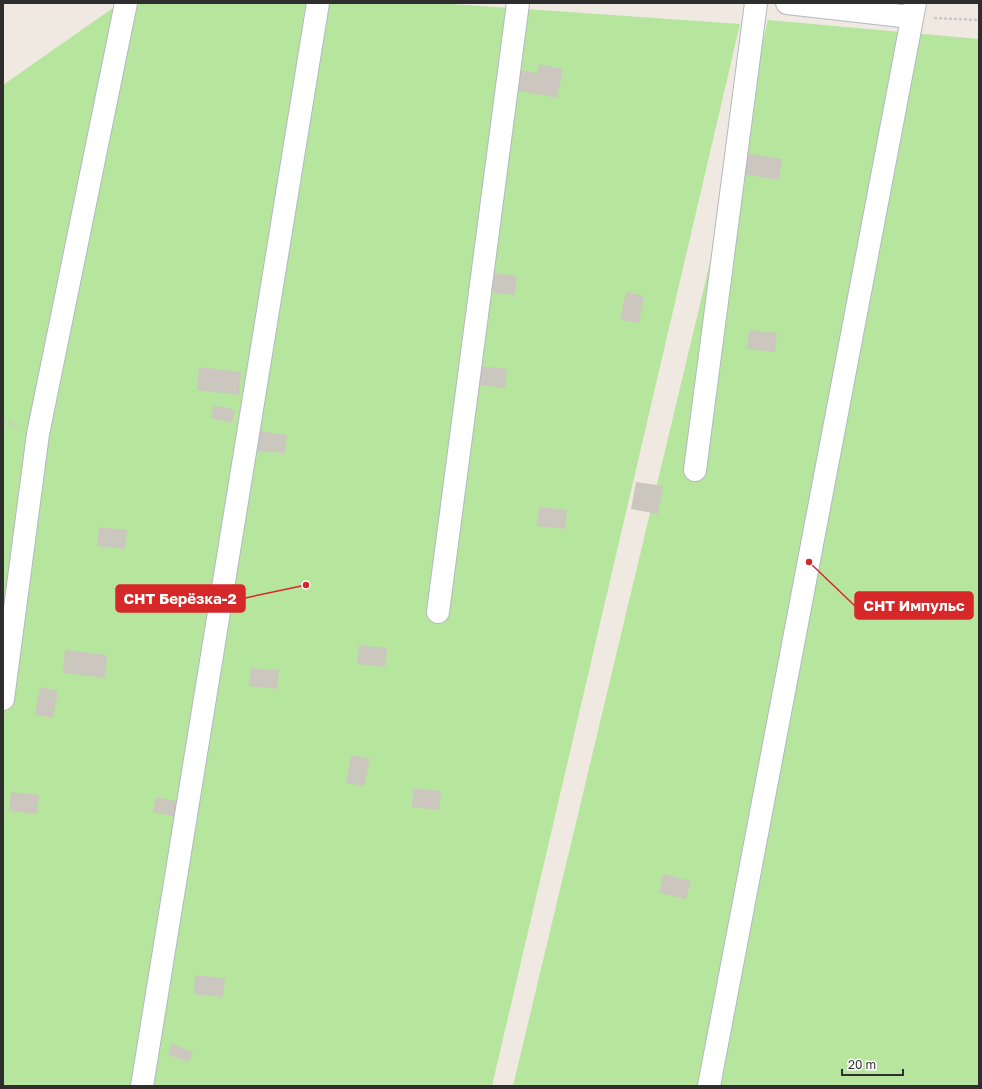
<svg xmlns="http://www.w3.org/2000/svg" width="982" height="1089" font-family="'Golos Text',sans-serif">
  <style>
    .green { fill: #b6e59e }
    .building { fill: #cbc7bf }
    .lines { fill: none; stroke-linecap: round; stroke-linejoin: round }
    .minor-casing { stroke: #b4b7c1; stroke-width: 24 }
    .path { stroke: #c9c9c9; stroke-width: 2.5; stroke-dasharray: 3 2; stroke-linecap: butt }
    .minor { stroke: #fff; stroke-width: 22 }
    .leader { fill: none; stroke: #d62828; stroke-width: 1.5 }
    .callout-dot { fill: #d62828; stroke: #fff; stroke-width: 1.5 }
    .callout { fill: #d62828; stroke: #d62828; stroke-width: 1.5 }
    .callout-label { font-size: 15px; text-anchor: middle; font-weight: bold; fill: #fff }
  </style>
  <rect width="100%" height="100%" fill="#efe9e1"/>
  <g class="green">
    <path d="M120 3H438L740 24 492 1086H3V85Z"/>
    <path d="M768 20 979 39V1086H513Z"/>
  </g>
  <g class="building">
    <path d="M539 64 563 69 557 98 510 89 514 69 537 73Z"/>
    <path d="M741 152 782 159 779 180 738 173Z"/>
    <path d="M489 273 517 276 515 295 487 292Z"/>
    <path d="M626 292 644 296 639 323 620 320Z"/>
    <path d="M749 330 777 333 775 352 747 349Z"/>
    <path d="M479 366 507 369 505 388 477 385Z"/>
    <path d="M199 367 241 372 239 395 197 390Z"/>
    <path d="M214 405 235 410 232 423 211 418Z"/>
    <path d="M259 431 287 435 285 453 257 451Z"/>
    <path d="M636 482 663 486 658 514 631 509Z"/>
    <path d="M539 507 567 510 565 529 537 526Z"/>
    <path d="M99 527 127 530 125 549 97 546Z"/>
    <path d="M359 645 387 648 385 667 357 664Z"/>
    <path d="M65 650 107 655 105 678 63 673Z"/>
    <path d="M251 668 279 670 277 689 249 686Z"/>
    <path d="M40 687 58 691 53 718 35 715Z"/>
    <path d="M351 755 370 759 364 786 346 783Z"/>
    <path d="M413 788 441 791 439 810 412 807Z"/>
    <path d="M11 792 39 795 37 814 9 811Z"/>
    <path d="M156 797 180 802 177 817 153 812Z"/>
    <path d="M663 874 691 881 686 899 659 893Z"/>
    <path d="M195 975 225 978 223 997 194 994Z"/>
    <path d="M172 1044 193 1052 189 1062 168 1055Z"/>
  </g>
  <g class="lines">
    <g class="minor-casing">
      <g id="minor">
        <path d="M787 3 911 17"/>
        <path d="M695 470 756 3"/>
        <path d="M438 612 518 3"/>
        <path d="M3 699 38 434 126 3"/>
        <path d="M142 1086 318 3"/>
        <path d="M709 1086 915 3"/>
      </g>
    </g>
    <g class="path">
      <path d="M934 18 979 20"/>
      <path d="M3 421 19 427"/>
    </g>
    <use href="#minor" class="minor"/>
  </g>
  <path class="leader" d="M306 585L245 598M809 562L855 606"/>
  <g class="callout-dot">
    <circle cx="306" cy="585" r="4"/>
    <circle cx="809" cy="562" r="4"/>
  </g>
  <g class="callout">
    <rect x="116" y="585" width="129" height="27" rx="4"/>
    <rect x="855" y="592" width="118" height="27" rx="4"/>
  </g>
  <g class="callout-label">
    <text x="180" y="604">СНТ Берёзка-2</text>
    <text x="914" y="611">СНТ Импульс</text>
  </g>
  <rect width="982" height="1089" fill="none" stroke="#2e2e2e" stroke-width="8"/>
  <path d="M842 1069v6h61v-6" fill="none" stroke="#2e2e2e" stroke-width="2"/>
  <text x="848" y="1069" font-size="12" fill="#2e2e2e" stroke="#ffffff" stroke-width="3" paint-order="stroke">20 m</text>
</svg>
